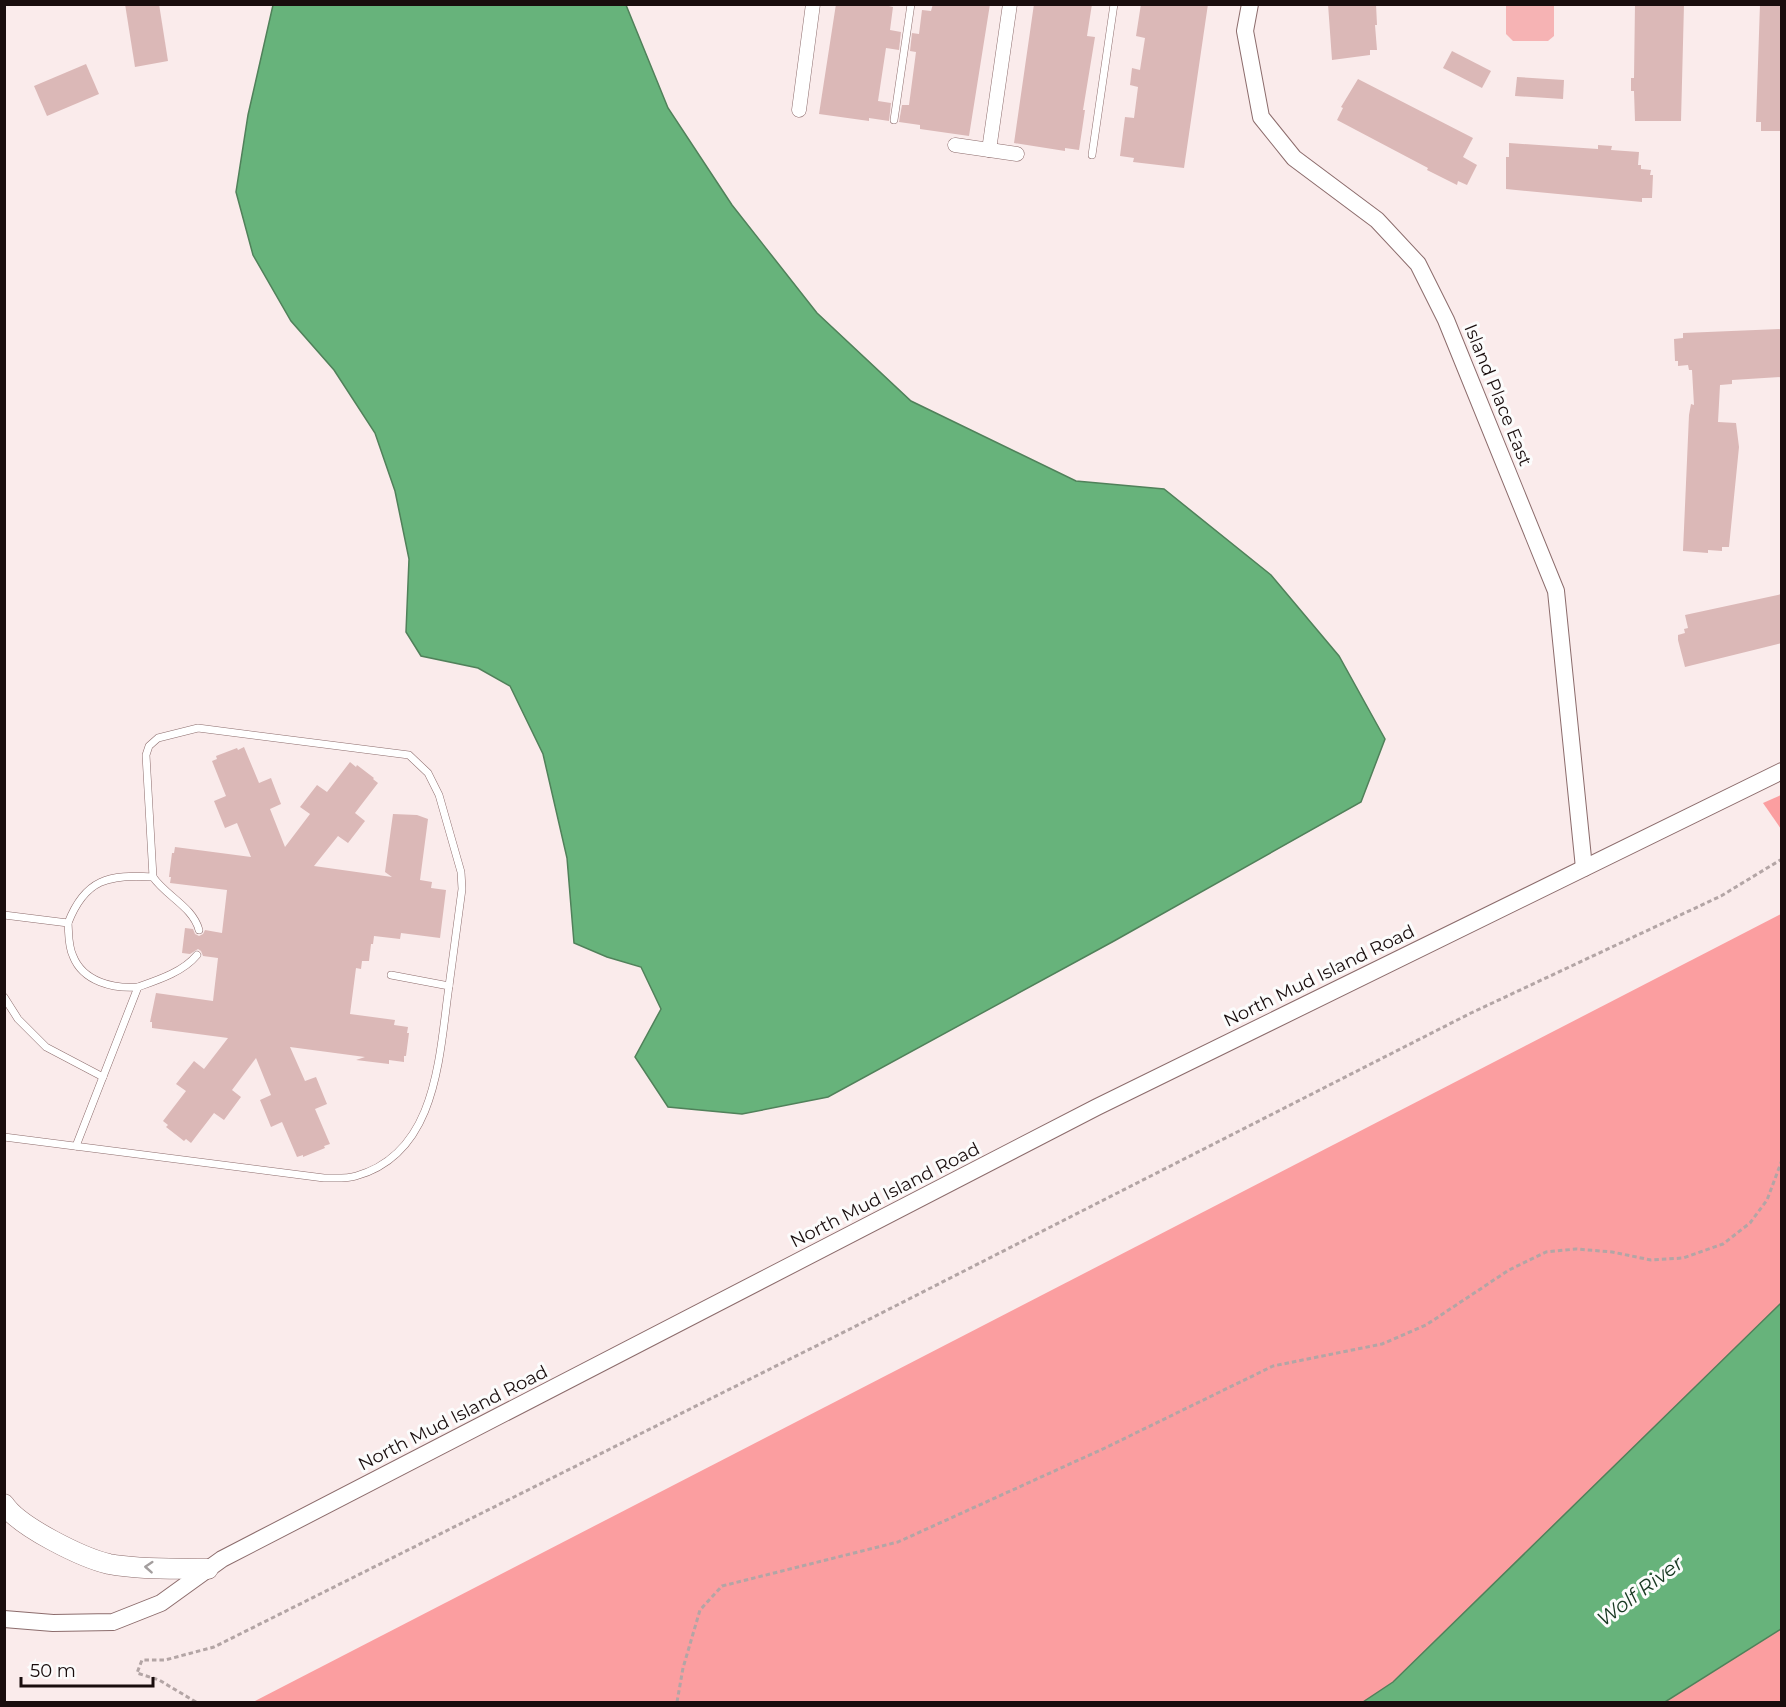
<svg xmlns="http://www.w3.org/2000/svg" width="1786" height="1707" font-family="Montserrat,sans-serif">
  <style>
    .green { fill: #f6b3b4 }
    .forest { fill: #fb9ea0 }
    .water { fill: #67b37b; stroke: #50815a; stroke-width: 1.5 }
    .building { fill: #dbb8b7 }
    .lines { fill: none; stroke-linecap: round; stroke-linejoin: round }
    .service-casing { stroke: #8c6c6c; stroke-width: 8 }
    .minor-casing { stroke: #8c6c6c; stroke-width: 15 }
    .tertiary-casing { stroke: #8c6c6c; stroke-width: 18 }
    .secondary-casing { stroke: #8c6c6c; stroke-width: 21 }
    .path { stroke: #b3a5a5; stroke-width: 3; stroke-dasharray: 4.5 3; stroke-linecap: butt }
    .service { stroke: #fff; stroke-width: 7 }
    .minor { stroke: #fff; stroke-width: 14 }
    .tertiary { stroke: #fff; stroke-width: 16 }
    .secondary { stroke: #fff; stroke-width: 20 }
    .oneway { stroke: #a39e9e }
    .labels { text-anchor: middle; stroke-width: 6; stroke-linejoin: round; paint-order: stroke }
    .street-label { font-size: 18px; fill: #190d0d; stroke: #fcfcfc }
    .water-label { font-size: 20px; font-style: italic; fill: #163720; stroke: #fcfcfc }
  </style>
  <rect width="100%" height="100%" fill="#faebeb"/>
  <path class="green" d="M1506 5H1554V36L1548 41H1513L1506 34Z"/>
  <g class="forest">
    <path d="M1781 795V829L1763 803Z"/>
    <path d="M1781 914V1303L1393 1682 1363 1702H253Z"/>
    <path d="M1781 1629V1702H1665Z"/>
  </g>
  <g class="water">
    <path d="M273 5H626L668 108 732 205 817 313 911 401 1076 481 1164 489 1271 575 1339 656 1385 739 1361 802 1114 941 828 1097 742 1114 668 1107 635 1057 661 1009 641 967 607 957 574 943 567 858 543 754 510 686 478 668 421 656 406 632 409 559 395 491 375 433 334 370 291 321 253 255 236 192 248 115Z"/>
    <path d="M1781 1303V1629L1665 1702H1363L1393 1682Z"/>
  </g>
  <g class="building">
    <path d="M125 4H159L168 61 135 67Z"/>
    <path d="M836 4H880L893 7 890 30 901 32 899 50 886 48 878 101 891 103 889 121 869 118V121L819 114Z"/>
    <path d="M933 4H990L969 136 920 129V125L899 122 902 105H909L916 52 910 51 912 33 919 34 922 10 931 11Z"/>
    <path d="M1034 4H1092L1087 36 1095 37 1083 110H1085L1079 150 1065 148V151L1014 143Z"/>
    <path d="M1141 4H1208L1184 168 1133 162 1134 158 1120 156 1125 117 1134 118 1138 87 1130 85 1132 68 1140 70 1145 38 1136 36Z"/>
    <path d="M1328 4H1376L1377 25H1375L1377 50H1370V55L1332 60Z"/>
    <path d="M1635 4H1684L1681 121H1635L1634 91H1631V78H1634Z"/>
    <path d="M1760 4H1782V131H1761V122H1756Z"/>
    <path d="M1452 51 1491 71 1482 88 1443 68Z"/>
    <path d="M86 64 99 94 47 116 34 86Z"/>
    <path d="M1517 77 1564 80 1563 99 1515 96Z"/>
    <path d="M1358 79 1473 138 1463 157 1477 165 1467 185 1458 181 1457 185 1427 170 1428 168 1337 120 1343 108 1341 107Z"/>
    <path d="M1509 143 1598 149V145L1612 146 1611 150 1639 152 1638 165H1641V169L1651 170 1650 175H1653L1652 198H1642V202L1506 189V157H1509Z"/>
    <path d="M1782 329V377L1732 380V384L1720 385 1718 422 1736 423 1739 447 1729 547H1722V551L1708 550V553L1683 551 1689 415 1691 404 1694 405 1692 370H1689L1688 365 1678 366V361H1675L1674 339 1683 338V333Z"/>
    <path d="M1782 594V643L1685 667 1678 640V635L1685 633 1684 629 1688 628 1685 615Z"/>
    <path d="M244 747 259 783 271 778 281 804 270 809 285 847 310 814 300 807 317 785 327 792 350 762 356 767 357 765 374 778 373 779 378 783 355 813 365 821 348 843 338 836 314 866 392 877 385 872 393 814 417 815 428 819 420 880 432 882 431 888 446 890 440 938 401 933 400 939 374 936 373 944H371L369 961H362L361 969 356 968 350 1014 395 1020 394 1025 408 1027 407 1033H409L406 1056H404V1062L389 1060V1064L356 1060 365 1057 290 1047 305 1081 316 1077 327 1104 315 1109 330 1144 324 1146 325 1148 303 1157V1155L297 1157 282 1122 271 1127 260 1100 271 1095 256 1058 232 1090 241 1097 224 1120 214 1113 191 1143 186 1139 184 1141 166 1127 168 1125 163 1121 186 1091 176 1084 194 1061 204 1069 228 1038 152 1028V1022H150L156 993 213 1001 218 958 203 956 201 951 198 949 190 954 182 953 185 928 193 929 195 934 199 936 203 934 205 930 222 933 227 890 170 883 171 877H169L172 853H174L175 847 251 857 237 823 225 828 214 801 226 796 212 761 217 759 216 756 237 748 238 750Z"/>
  </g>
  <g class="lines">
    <g class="service-casing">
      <g id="service">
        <path d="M894 120 911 4"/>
        <path d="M1092 155 1114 4"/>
        <path d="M4 915 68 923C69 934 68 946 73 956 83 982 114 989 138 987"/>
        <path d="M68 923C85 879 109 874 153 877"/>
        <path d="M199 930C193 907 166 896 153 877L146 755 149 746 158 738 198 728 409 755 428 773 439 795 461 872 462 889 449 986"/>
        <path d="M4 997 18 1019 46 1047 103 1077"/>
        <path d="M4 1137 324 1178C335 1178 347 1179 356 1176 438 1153 439 1055 449 986L391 975"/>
        <path d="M76 1146 138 987C158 980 183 972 197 955"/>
      </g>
    </g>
    <g class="minor-casing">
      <g id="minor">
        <path d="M799 110 813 4"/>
        <path d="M955 145 1017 154"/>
        <path d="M989 150 1010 4"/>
      </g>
    </g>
    <g class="tertiary-casing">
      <g id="tertiary">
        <path d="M1250 4 1245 31 1261 117 1294 158 1377 220 1418 264 1446 320 1556 591 1584 868"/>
        <path d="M4 1619 53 1623 113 1622 161 1603 222 1559 1097 1107 1782 771"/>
      </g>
    </g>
    <g class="secondary-casing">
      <path id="secondary" d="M4 1504C19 1527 83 1558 109 1564 141 1570 176 1568 208 1569"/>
    </g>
    <g class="path">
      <path d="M196 1702 159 1680 137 1673 142 1660H165L214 1647 854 1327 1471 1013 1721 896 1782 859"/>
      <path d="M677 1702 683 1668 700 1610 722 1586 898 1542 1105 1448 1273 1366 1382 1344 1426 1325 1509 1270 1546 1252 1576 1249 1612 1252 1651 1260 1683 1258 1723 1244 1750 1223 1767 1200 1782 1160"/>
    </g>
    <use href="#service" class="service"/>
    <use href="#minor" class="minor"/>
    <use href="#tertiary" class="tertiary"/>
    <use href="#secondary" class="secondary"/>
  </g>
  <defs><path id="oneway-chevron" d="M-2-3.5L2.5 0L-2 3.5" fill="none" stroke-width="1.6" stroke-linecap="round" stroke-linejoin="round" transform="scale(1.5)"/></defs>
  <use class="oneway" href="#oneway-chevron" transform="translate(149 1567) rotate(-176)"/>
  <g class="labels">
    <g class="street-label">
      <text transform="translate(1498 395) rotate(68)" y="6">Island Place East</text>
      <text transform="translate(1319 976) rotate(-26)" y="6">North Mud Island Road</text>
      <text transform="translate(885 1195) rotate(-27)" y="6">North Mud Island Road</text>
      <text transform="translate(453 1418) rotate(-27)" y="6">North Mud Island Road</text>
    </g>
    <g class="water-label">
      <text transform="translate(1640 1591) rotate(-37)" y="7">Wolf River</text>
    </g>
  </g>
  <rect width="1786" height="1707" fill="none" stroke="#190d0d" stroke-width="12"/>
  <path d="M21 1677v9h132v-9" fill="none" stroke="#190d0d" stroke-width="3"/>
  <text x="30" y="1677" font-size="18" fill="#190d0d" stroke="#fcfcfc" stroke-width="4.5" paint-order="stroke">50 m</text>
</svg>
